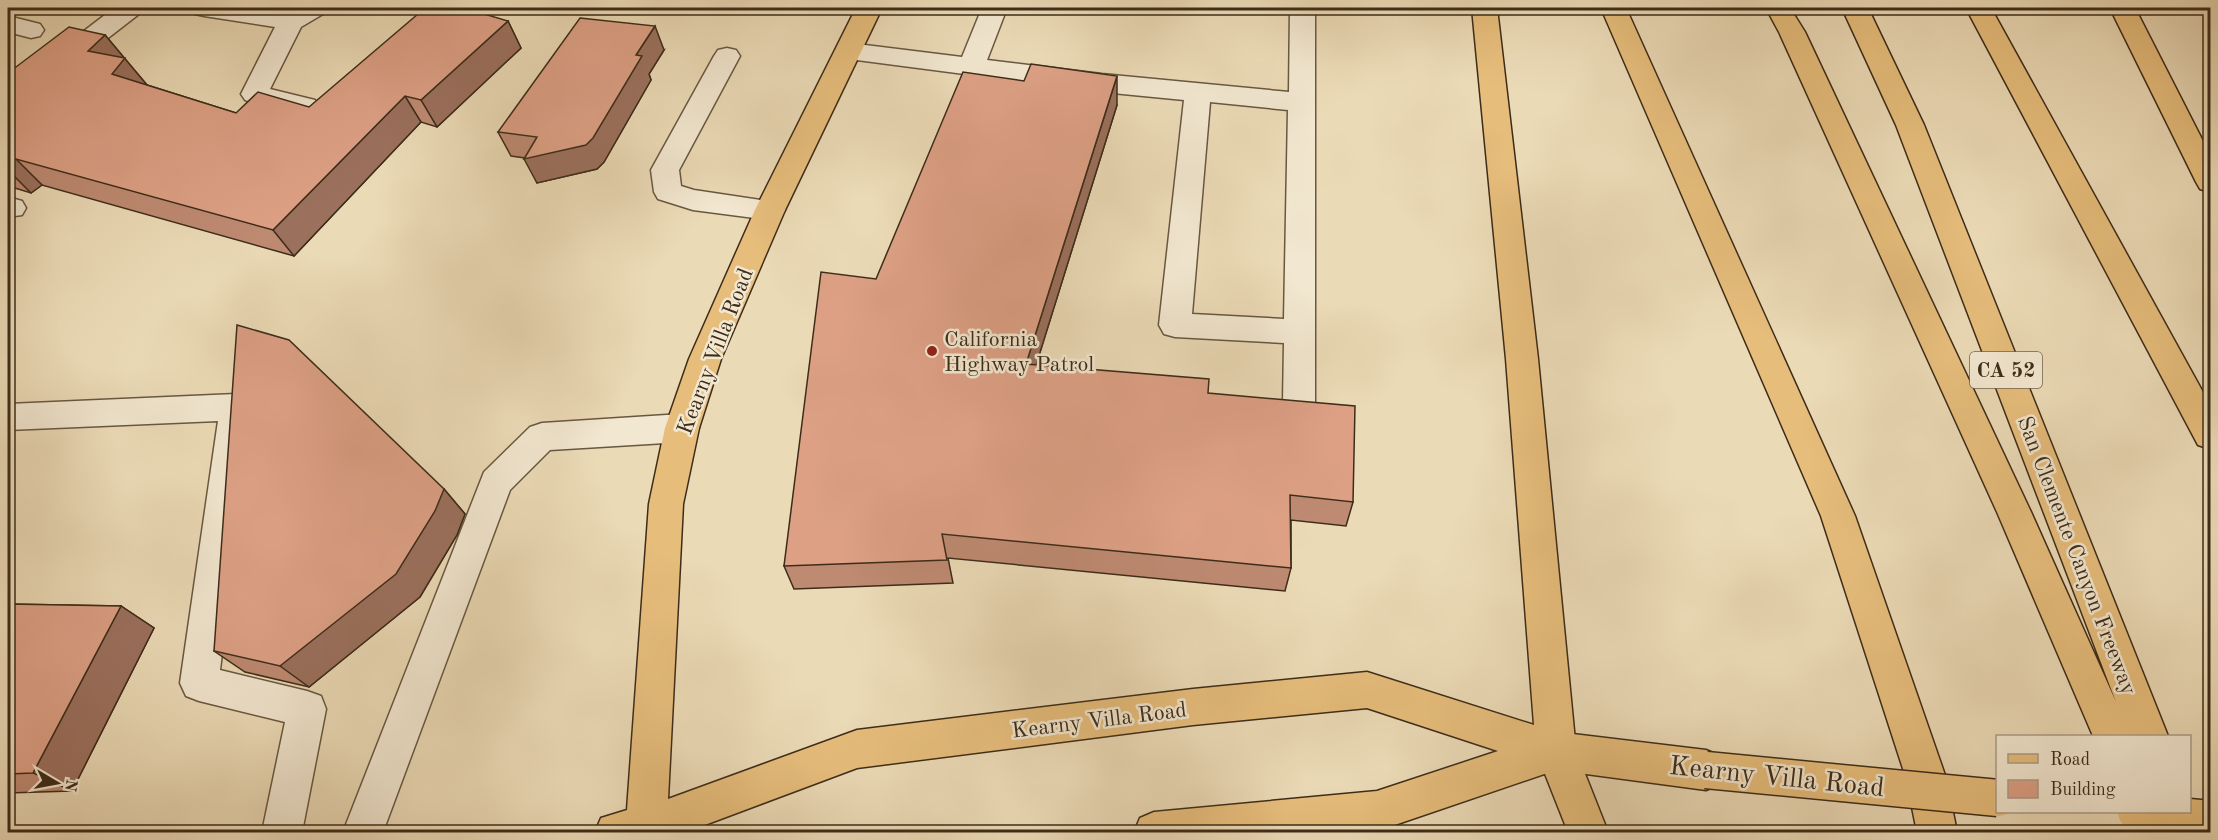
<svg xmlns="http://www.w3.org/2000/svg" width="2218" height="840" font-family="'Old Standard TT',serif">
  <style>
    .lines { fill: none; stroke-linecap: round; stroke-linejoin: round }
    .minor-casing { stroke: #685840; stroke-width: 3 }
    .major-casing { stroke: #3d2c19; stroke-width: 3 }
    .highway-casing { stroke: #3d2c19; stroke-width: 3 }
    .minor { fill: #f2e7d0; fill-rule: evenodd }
    .major { fill: #e6bd7b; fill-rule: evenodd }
    .highway { fill: #e6bd7b; fill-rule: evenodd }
    .major-bridge-casing { stroke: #3d2c19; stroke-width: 39; stroke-linecap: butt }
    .major-bridge { stroke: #e6bd7b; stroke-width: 36 }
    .wall { fill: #be8a72; stroke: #3d2c19; stroke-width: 1.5 }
    .shaded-wall { fill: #9b705d; stroke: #3d2c19; stroke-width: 1.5 }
    .building { fill: #dda085; stroke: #3d2c19; stroke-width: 1.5 }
    .poi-dot { fill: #8f2418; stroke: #f2e7d0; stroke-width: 2 }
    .labels { text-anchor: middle; stroke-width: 5; stroke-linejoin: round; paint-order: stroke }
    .shield { fill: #f2e7d0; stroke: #736450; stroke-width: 1.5 }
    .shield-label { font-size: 21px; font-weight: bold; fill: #3d2c19 }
    .poi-label { font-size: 22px; fill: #3d2c19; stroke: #f2e7d0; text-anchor: start }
    .street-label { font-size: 22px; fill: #3d2c19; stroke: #f2e7d0 }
    .near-street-label { font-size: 27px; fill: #3d2c19; stroke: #f2e7d0 }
  </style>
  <rect width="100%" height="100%" fill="#ebdab6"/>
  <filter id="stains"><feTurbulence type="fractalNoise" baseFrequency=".00333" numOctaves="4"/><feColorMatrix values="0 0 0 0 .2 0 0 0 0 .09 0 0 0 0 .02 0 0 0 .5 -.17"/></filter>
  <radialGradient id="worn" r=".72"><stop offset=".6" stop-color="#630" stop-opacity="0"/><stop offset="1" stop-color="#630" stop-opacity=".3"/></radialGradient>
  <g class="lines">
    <g class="minor-casing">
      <g id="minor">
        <path d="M114 8H143L139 14 18 108 8 111V89Z"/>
        <path d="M191 8H250L287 13 297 8H326L323 14 301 27 270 89 315 100 319 106 315 112C294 118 265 106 245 100L241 94 275 27 204 16 195 14Z"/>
        <path d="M982 8H1007L987 60 1102 74 1289 92 1290 8H1315V402L1311 411 1299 415 1287 411 1283 402 1284 343 1175 337 1164 334 1159 325 1184 100 1102 92 849 59 840 57 836 51 840 45 849 43 962 57ZM1210 102 1288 110 1284 319 1192 314Z"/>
        <path d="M8 16 40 24 44 30 40 36 31 38 8 32Z"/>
        <path d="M727 48 736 50 740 56 679 170 681 186 694 190 780 203 785 210 780 217 770 220 693 210 658 199 654 192 651 170 714 56 718 50Z"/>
        <path d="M8 197 22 201 26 208 22 215 8 217Z"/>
        <path d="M236 394 248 398 252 407 220 670 307 691 321 696 326 709 302 832H262L285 722 199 701 186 696 180 683 218 421 8 430V404Z"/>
        <path d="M682 414 694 418 699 428 694 438 682 442 550 450 510 490 383 832H343L484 472 530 427 542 423Z"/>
      </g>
    </g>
    <g class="major-casing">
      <path id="major" d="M856 8H882L785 210 721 359 699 428 683 504 668 799 857 730 1193 689 1367 672 1556 732 1706 750 1720 756 1726 770 1720 784 1706 790 1556 770 1377 831 1134 832 1140 818 1154 812 1377 791 1498 751 1367 708 1193 725 857 768 686 832H595L601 818 627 810 649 504 665 428 689 359 755 210Z"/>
    </g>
    <g class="highway-casing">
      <g id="highway">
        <path d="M1472 8H1497L1538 359 1576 751 1608 832H1568L1536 751 1506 359Z"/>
        <path d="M1601 8H1626L1855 516 1946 778 1957 832H1917L1906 778 1821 516Z"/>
        <path d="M1766 8H1790L1805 32 2031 512 2116 702 1896 125 1842 8H1868L1924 125 2168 736H2093L1997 512 1779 32Z"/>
        <path d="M1966 8H1991L2210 405V449L2198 445Z"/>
        <path d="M2110 8H2135L2210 155V192L2200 189 2196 182Z"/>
      </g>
    </g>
    <use href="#minor" class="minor"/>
    <use href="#major" class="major"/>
    <use href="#highway" class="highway"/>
    <g class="major-bridge-casing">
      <g id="major-bridge">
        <path d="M1706 770 1998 798"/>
        <path d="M2136 812 2210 819"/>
      </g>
    </g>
    <use href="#major-bridge" class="major-bridge"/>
  </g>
  <g class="wall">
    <path d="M508 21 521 48 437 127 421 122 294 256 42 185 31 193 8 186V73L105 35 147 85 236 113 309 107Z"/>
    <path d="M664 50 649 74 651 80 604 162 597 169 537 183 525 158 511 156 498 132Z"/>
    <path d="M1024 81 1117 105 1036 365 1208 393 1353 502 1346 526 1291 520V568L1285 591 948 558 953 583 794 589 784 566 876 279Z"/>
    <path d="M444 489 465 514 457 535 420 597 309 687 245 672 214 651Z"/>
    <path d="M8 604 121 606 154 628 72 791 8 793Z"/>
  </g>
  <g class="shaded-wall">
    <path d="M508 21 521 48 437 127 421 100Z"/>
    <path d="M655 26 664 50 649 74 651 80 604 162 597 169 537 183 524 159 636 55Z"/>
    <path d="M105 35 147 85 134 101 88 51Z"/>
    <path d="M1117 76V105L1028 391 1026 364Z"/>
    <path d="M405 96 421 122 294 256 273 230Z"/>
    <path d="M16 159 42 185 31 193 8 170V165Z"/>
    <path d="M444 489 465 514 457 535 420 597 309 687 280 666Z"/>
    <path d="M121 606 154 628 72 791 33 773Z"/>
  </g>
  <g class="building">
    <path d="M425 8H464L508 21 421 100 405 96 273 230 16 159 8 165V73L69 27 105 35 88 51 125 58 112 74 236 113 258 92 309 107Z"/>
    <path d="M580 18 655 26 636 55 642 56 593 138 586 145 524 159 537 137 498 132Z"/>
    <path d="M1031 64 1117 76 1026 364 1209 379 1208 393 1355 406 1353 502 1290 495 1291 568 942 534 947 560 784 566 821 272 876 279 963 72 1024 81Z"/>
    <path d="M237 325 289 340 444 489 435 511 396 574 280 666 214 651Z"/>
    <path d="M8 604 121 606 33 773 8 774Z"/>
  </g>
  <circle class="poi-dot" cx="932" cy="351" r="6"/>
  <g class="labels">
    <rect class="shield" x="1970" y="352" width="72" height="36" rx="4.5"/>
    <g class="shield-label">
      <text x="2006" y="377">CA 52</text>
    </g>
    <g class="poi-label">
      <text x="944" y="346">California<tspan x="944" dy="25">Highway Patrol</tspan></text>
    </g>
    <g class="street-label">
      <text transform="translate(714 351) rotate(-69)" y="8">Kearny Villa Road</text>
      <text transform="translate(2078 555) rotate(69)" y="8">San Clemente Canyon Freeway</text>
      <text transform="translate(1099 719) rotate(-7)" y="8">Kearny Villa Road</text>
    </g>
    <g class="near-street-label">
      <text transform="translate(1777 776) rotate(6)" y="9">Kearny Villa Road</text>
    </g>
  </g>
  <rect width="2218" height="840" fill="none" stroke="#ebdab6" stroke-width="30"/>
  <rect x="9" y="9" width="2200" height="822" fill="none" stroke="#3d2c19" stroke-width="3"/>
  <rect x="15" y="15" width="2188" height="810" fill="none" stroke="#3d2c19" stroke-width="1.5"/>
  <rect x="1996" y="735" width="195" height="78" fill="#f2e7d0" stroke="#aa9c87" stroke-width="1.5"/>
  <rect x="2008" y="754" width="30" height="9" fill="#e6bd7b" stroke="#aa9c87" stroke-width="1.5"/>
  <text x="2050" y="765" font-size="18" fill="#3d2c19">Road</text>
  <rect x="2008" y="780" width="30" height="18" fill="#dda085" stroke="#aa9c87" stroke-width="1.5"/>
  <text x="2050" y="795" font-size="18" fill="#3d2c19">Building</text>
  <g transform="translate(57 783) rotate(100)" stroke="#f2e7d0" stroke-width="4.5" paint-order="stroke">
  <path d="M0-4.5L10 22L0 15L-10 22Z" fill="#3d2c19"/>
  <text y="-9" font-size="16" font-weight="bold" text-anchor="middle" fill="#3d2c19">N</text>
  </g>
  <rect width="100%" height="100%" filter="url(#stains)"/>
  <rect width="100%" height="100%" fill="url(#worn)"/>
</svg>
